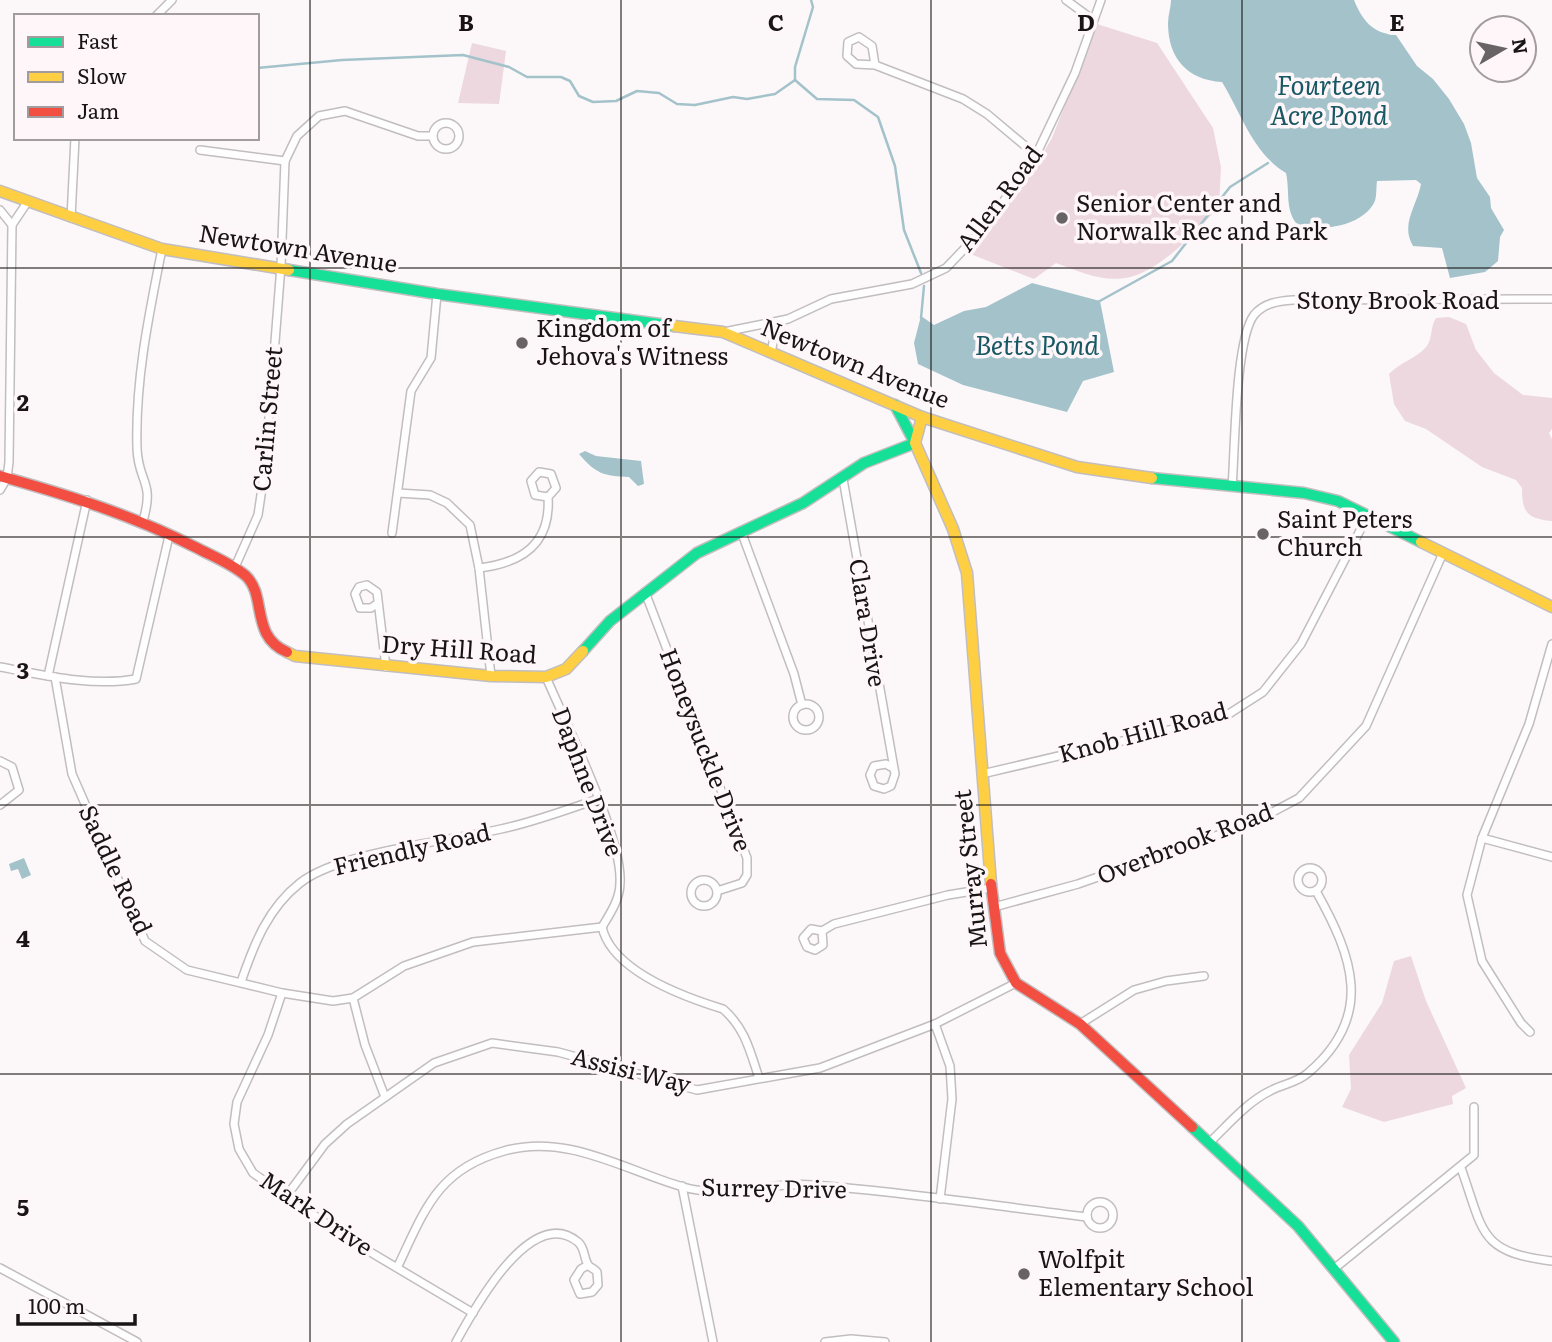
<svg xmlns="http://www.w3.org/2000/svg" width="1552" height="1342" font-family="Literata,serif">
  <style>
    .green { fill: #ecd8de }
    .water { fill: #a3c2ca }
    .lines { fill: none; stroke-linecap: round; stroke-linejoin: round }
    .stream { stroke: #a3c2ca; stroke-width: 2.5 }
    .street-casing { stroke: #c2bdbf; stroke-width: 10 }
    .fast-casing { stroke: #c2bdbf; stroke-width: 13 }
    .slow-casing { stroke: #c2bdbf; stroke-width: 13 }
    .jam-casing { stroke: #c2bdbf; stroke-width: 13 }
    .street { stroke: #fffefe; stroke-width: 7 }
    .fast { stroke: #16e098; stroke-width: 10 }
    .slow { stroke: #ffcf43; stroke-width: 10 }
    .jam { stroke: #f24e42; stroke-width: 10 }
    .grid { fill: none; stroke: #191516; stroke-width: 2; stroke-opacity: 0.55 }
    .poi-dot { fill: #686465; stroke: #fef6f8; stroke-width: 2.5 }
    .labels { text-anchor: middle; stroke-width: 7; stroke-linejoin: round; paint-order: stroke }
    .street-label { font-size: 24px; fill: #191516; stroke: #fef6f8 }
    .poi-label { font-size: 24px; fill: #191516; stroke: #fef6f8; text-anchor: start }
    .water-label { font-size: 26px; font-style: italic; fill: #175864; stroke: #fef6f8 }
    .grid-label { font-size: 23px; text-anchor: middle; font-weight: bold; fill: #191516; stroke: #fef6f8; stroke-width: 7; stroke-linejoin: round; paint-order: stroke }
  </style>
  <rect width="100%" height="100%" fill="#fcf8f9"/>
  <g class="green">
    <path d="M1097 24 1157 43 1213 128 1221 167 1219 206C1199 230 1157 274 1125 278 1101 282 1078 271 1056 263L1034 279 968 253 1032 172 1052 138Z"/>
    <path d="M472 43 506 51 499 104 458 103Z"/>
    <path d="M1449 317 1466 324 1476 350 1494 373 1523 395 1552 398V429L1549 433 1552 439V521C1527 519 1522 512 1522 488L1516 480 1482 467 1426 429 1405 421 1394 404 1389 374C1400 362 1416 359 1427 346 1433 337 1430 327 1436 318Z"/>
    <path d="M1411 956 1426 1001 1466 1088 1452 1096 1453 1104 1384 1122 1342 1107 1351 1089 1349 1055 1382 1003 1394 961Z"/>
  </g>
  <g class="water">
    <path d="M1171 0H1354C1362 20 1373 34 1396 35L1417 66 1433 79 1449 99 1464 124 1471 143 1477 178 1490 197 1491 208 1504 230 1500 237 1498 261 1485 272 1450 278 1442 248 1413 246C1400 224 1417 206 1421 184L1416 180 1377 181C1376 187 1377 198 1374 203 1361 227 1318 233 1296 223 1285 208 1290 191 1286 173 1253 153 1242 115 1222 82 1188 80 1168 59 1168 23 1168 15 1171 7 1171 0Z"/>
    <path d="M1032 283 1100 301 1114 372 1083 381 1067 412 963 385 918 364 914 343 921 316 934 325 964 311 986 307Z"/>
    <path d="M585 451 596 456 641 461 644 484 638 486 629 477C604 476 596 474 579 454Z"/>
    <path d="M24 858 31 875 22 879 18 869 11 871 9 864Z"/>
  </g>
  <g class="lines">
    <g class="stream">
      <path d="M257 68 342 60 463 55 509 67 527 77H561L570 81 579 96 593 102 616 101 637 91 659 93 677 104 695 105 733 97 747 99 775 94 795 80"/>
      <path d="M795 80 817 99 854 100 878 117 895 166 904 230 921 273"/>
      <path d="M795 80V67L813 7 811 0"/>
      <path d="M1098 302 1172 261 1230 187 1268 163"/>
      <path d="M921 318 924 286"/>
    </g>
    <g class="street-casing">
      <g id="street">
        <path d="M1066 0 1092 19"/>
        <path d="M156 16 172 0"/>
        <path d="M875 65 856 64 847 56 848 42 859 37 872 46 875 65 963 99 987 114 1036 155"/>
        <circle cx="446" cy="136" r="13"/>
        <path d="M200 150 285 161"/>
        <path d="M0 210 12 225"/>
        <path d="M71 218 75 138"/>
        <path d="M724 332 788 319 831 299 912 284 946 268 986 226 1036 155 1075 73 1101 0"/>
        <path d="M771 353 777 322"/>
        <path d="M843 479 895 774 891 786 884 789 874 786 870 775 874 766 886 764 891 767"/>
        <path d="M1232 487C1235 451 1235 340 1254 315 1264 303 1278 301 1293 300L1552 299"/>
        <path d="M0 490 7 478 9 462 12 225 28 201"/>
        <path d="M398 493 430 495 447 503 470 525 479 568 491 676"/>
        <path d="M143 521C155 480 138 483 137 448 135 381 149 314 162 249"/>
        <path d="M741 531 794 674 802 705"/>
        <path d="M392 533 411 391 431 358 437 294"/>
        <path d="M235 567 258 515 265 468 281 266 285 161 297 136 319 116 345 111 418 136H432"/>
        <path d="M479 568C522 563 551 544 548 497L556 488 551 474 539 472 531 481 535 495 548 497"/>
        <path d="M645 592 747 858V875L742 883 717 891"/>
        <path d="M378 603 371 608H360L355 594 359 587 367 585 377 592 386 667"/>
        <path d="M0 667C43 675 92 687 136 679L169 536"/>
        <path d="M48 676 87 500"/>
        <path d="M55 677 72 774 145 941 187 970 282 993 333 1001 353 998 404 966 473 942 602 927"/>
        <path d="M546 677C566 724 623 837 620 883 620 899 610 914 602 927"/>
        <circle cx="806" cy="717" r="13"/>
        <path d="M0 761 12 767 19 790 0 805"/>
        <path d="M982 774 1224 717 1263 692 1301 644 1368 515"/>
        <path d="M1482 838 1552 857"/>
        <circle cx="1310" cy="880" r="12"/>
        <circle cx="704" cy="893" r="13"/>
        <path d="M994 907 1078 884 1252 823 1299 798 1366 726 1443 553"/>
        <path d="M602 927C612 971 684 997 723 1009 745 1028 750 1051 759 1078"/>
        <path d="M822 931 823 945 815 950 807 947 803 938 811 929 822 931 834 924 948 895 991 888"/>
        <path d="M241 982C254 944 268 908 300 883 338 852 450 841 501 829 534 822 566 810 598 799"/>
        <path d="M282 993 268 1035 237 1102 234 1124 239 1149 253 1173 350 1240 473 1313"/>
        <path d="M353 998 365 1045 385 1097"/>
        <path d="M935 1024 950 1066 952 1099 940 1199"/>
        <path d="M1080 1024 1134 990 1166 981 1204 976"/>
        <path d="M1530 1032 1521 1023 1482 961 1467 895 1482 838 1529 724 1552 644"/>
        <path d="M1209 1143C1227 1126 1247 1102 1270 1091 1282 1084 1297 1083 1308 1073 1375 1016 1353 957 1316 891"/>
        <path d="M1461 1168C1484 1232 1478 1252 1552 1261"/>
        <path d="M682 1186 713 1342"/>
        <path d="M285 1198 325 1144 347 1124 434 1063 492 1043 558 1052 697 1090 820 1068 935 1024 1016 983"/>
        <circle cx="1100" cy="1215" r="13"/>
        <path d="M398 1266C425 1209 438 1169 504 1151 567 1133 624 1170 683 1187 728 1200 768 1181 814 1185 905 1192 996 1206 1087 1217"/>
        <path d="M0 1268 137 1342"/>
        <path d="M1335 1268 1474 1155V1107"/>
        <path d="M456 1342C473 1311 531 1203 578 1242 586 1249 583 1259 589 1266 591 1268 595 1269 597 1272L598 1285 592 1292 580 1294 574 1280 581 1269 588 1265"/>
        <path d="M825 1342 851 1339 885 1342"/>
      </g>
    </g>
    <g class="fast-casing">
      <g id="fast">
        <path d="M289 270 437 294 674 326"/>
        <path d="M1152 478 1304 493 1338 501 1421 542"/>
        <path d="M583 651 610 621 697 553 803 503 864 463 915 443 895 405"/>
        <path d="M1192 1127 1298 1226 1394 1342"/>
      </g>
    </g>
    <g class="slow-casing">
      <g id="slow">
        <path d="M0 191 162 249 289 270"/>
        <path d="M674 326 723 332 922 417 1077 467 1152 478"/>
        <path d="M922 417 915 443 953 529 967 573 991 884"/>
        <path d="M1421 542 1552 607"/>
        <path d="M287 652 295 656 491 676 546 677 566 669 583 651"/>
      </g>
    </g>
    <g class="jam-casing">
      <g id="jam">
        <path d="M0 476C68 495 132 515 195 547 212 556 231 563 246 576 267 596 250 636 287 652"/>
        <path d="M991 884 1000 953 1016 983 1080 1024 1192 1127"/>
      </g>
    </g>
    <use href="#street" class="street"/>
    <use href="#fast" class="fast"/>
    <use href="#slow" class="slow"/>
    <use href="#jam" class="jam"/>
  </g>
  <path class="grid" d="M310 0V1342M621 0V1342M931 0V1342M1242 0V1342M0 268H1552M0 537H1552M0 805H1552M0 1074H1552"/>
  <g class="poi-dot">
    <circle cx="1062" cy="218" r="7"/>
    <circle cx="522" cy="343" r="7"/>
    <circle cx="1263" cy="534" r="7"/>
    <circle cx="1024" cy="1274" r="7"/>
  </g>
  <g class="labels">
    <g class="street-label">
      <text transform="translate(1000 199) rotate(-53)" y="8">Allen Road</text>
      <text transform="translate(298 249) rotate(9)" y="8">Newtown Avenue</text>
      <text x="1398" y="309">Stony Brook Road</text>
      <text transform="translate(855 364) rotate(22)" y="8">Newtown Avenue</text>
      <text transform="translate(268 419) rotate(-85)" y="8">Carlin Street</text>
      <text transform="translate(867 623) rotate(81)" y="8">Clara Drive</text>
      <text transform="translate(459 650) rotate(4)" y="8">Dry Hill Road</text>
      <text transform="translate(1143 733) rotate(-15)" y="8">Knob Hill Road</text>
      <text transform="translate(705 750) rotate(69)" y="8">Honeysuckle Drive</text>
      <text transform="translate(587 782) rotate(69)" y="8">Daphne Drive</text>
      <text transform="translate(1185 844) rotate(-21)" y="8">Overbrook Road</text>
      <text transform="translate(412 850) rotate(-13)" y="8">Friendly Road</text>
      <text transform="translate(971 869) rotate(-96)" y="8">Murray Street</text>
      <text transform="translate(115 870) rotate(65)" y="8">Saddle Road</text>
      <text transform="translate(631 1071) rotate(14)" y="8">Assisi Way</text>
      <text transform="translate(774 1189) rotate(1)" y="8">Surrey Drive</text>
      <text transform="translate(316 1214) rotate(34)" y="8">Mark Drive</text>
    </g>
    <g class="poi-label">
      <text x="1076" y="212">Senior Center and<tspan x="1076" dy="28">Norwalk Rec and Park</tspan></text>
      <text x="536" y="337">Kingdom of<tspan x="536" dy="28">Jehova's Witness</tspan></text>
      <text x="1277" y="528">Saint Peters<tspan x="1277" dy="28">Church</tspan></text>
      <text x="1038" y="1268">Wolfpit<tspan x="1038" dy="28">Elementary School</tspan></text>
    </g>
    <g class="water-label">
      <text x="1329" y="95">Fourteen<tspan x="1329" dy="30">Acre Pond</tspan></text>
      <text x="1037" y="355">Betts Pond</text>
    </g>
  </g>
  <g class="grid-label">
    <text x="466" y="31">B</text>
    <text x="776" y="31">C</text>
    <text x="1086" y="31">D</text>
    <text x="1397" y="31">E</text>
    <text x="23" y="411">2</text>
    <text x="23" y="679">3</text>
    <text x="23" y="947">4</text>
    <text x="23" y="1216">5</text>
  </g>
  <rect x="14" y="14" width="245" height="126" fill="#fef6f8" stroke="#a29c9e" stroke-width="2"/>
  <rect x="28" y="37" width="35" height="10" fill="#16e098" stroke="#a29c9e" stroke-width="2"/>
  <text x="77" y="49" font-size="21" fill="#191516">Fast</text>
  <rect x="28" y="72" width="35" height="10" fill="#ffcf43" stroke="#a29c9e" stroke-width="2"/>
  <text x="77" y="84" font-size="21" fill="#191516">Slow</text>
  <rect x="28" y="107" width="35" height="10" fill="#f24e42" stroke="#a29c9e" stroke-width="2"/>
  <text x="77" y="119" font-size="21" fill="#191516">Jam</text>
  <g transform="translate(1503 49) rotate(81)"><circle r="33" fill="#fef6f8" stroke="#a29c9e" stroke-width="2"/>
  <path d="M0-5L12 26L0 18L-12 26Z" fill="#686465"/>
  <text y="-10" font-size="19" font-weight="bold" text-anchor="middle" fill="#191516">N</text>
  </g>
  <path d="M18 1314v10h117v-10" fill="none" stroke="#191516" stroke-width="3.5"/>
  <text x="28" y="1314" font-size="21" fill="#191516" stroke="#fef6f8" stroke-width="5" paint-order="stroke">100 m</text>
</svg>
